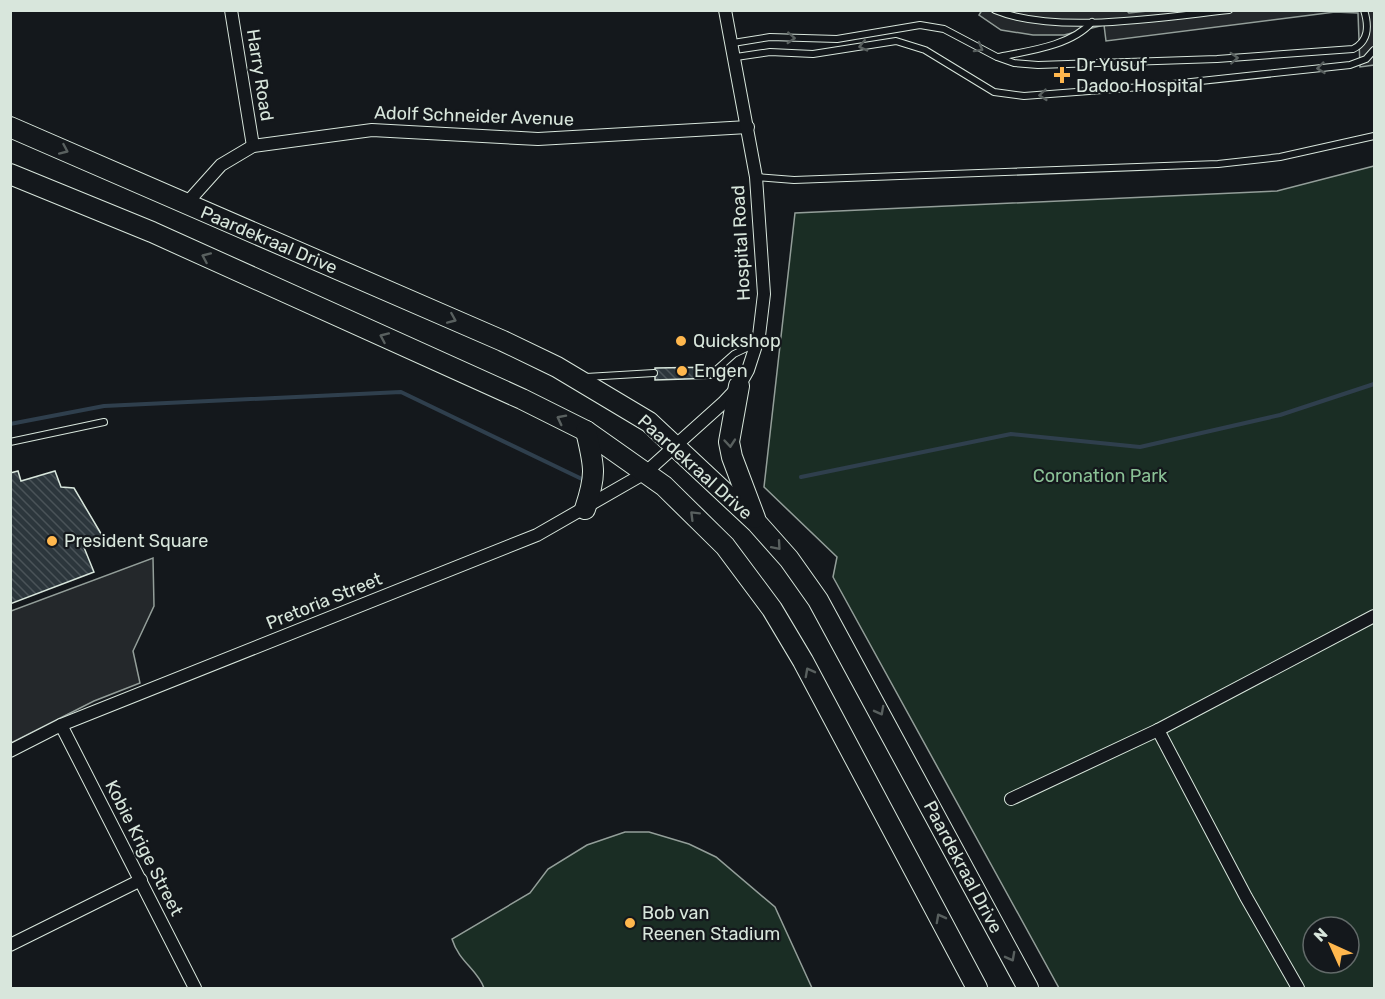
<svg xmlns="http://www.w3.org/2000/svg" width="1385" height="999" font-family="Rubik,sans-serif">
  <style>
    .park { fill: #1a2d24; stroke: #939e99; stroke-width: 1.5; fill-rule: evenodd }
    .parking { fill: #24282b; stroke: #939e99; stroke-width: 1.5 }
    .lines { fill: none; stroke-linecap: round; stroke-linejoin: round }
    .stream { stroke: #2f3f4d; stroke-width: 4 }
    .building { fill: url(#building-back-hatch); stroke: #d8e6dc; stroke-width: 1.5 }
    .lane-casing { stroke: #d8e6dc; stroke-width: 8 }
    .street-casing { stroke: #d8e6dc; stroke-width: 14 }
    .primary-casing { stroke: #d8e6dc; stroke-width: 22 }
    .lane { stroke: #14181c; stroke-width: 6 }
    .street { stroke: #14181c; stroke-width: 12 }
    .primary { stroke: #14181c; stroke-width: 20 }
    .oneway { stroke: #59605f }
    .poi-dot { fill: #ffb74d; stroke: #14181c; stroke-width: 2 }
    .labels { text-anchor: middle; stroke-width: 4.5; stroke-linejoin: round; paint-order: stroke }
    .poi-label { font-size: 18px; fill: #d8e6dc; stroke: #14181c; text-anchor: start }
    .street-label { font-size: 18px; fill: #d8e6dc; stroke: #14181c }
    .park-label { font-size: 18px; fill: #8ac095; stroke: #14181c }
  </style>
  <defs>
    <pattern id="building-back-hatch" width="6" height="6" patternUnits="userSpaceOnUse" patternTransform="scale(1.5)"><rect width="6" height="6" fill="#2c363c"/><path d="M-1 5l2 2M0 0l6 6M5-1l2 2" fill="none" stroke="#4a5358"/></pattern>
  </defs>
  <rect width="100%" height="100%" fill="#14181c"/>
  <g class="park">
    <path d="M1374 166V988H1059L833 577 837 557 764 487 795 213 1277 191ZM1313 927H1349V963H1313Z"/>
    <path d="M625 832H649L689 844 716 857 775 907 812 988H484C477 969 459 962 452 939L530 893 548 869 587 845Z"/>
  </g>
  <g class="parking">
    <path d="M982 10H1126L1129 13 1157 10 1374 11V65L1360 67 1358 13 1335 12 1106 41 1104 25 1064 35H1033L1001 30 979 15Z"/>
    <path d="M153 558 154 606 133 651 140 683 94 701 11 743V611Z"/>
  </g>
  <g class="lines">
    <g class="stream">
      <path d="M10 424 104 406 401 392 584 480"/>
      <path d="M801 477 1011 434 1140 447 1280 415 1374 384"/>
    </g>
  </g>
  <g class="building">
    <path d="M716 367V378L655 380V368Z"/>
    <path d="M18 471 21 481 55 471 61 487 74 488 103 537 83 545 94 572 10 604V473Z"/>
  </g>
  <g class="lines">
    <g class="lane-casing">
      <g id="lane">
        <path d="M995 10C1055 35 1163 17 1229 10"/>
        <path d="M733 43 770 37 837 39 920 25 944 29 997 57 1014 63 1038 65 1217 59 1353 49C1369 41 1369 26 1364 10"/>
        <path d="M736 57 770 52 813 54 896 41 925 50 994 92 1024 96 1154 86 1350 65 1366 59 1374 50"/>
        <path d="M998 57C1028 51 1071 46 1092 22"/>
        <path d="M756 177 794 180 1218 164 1280 157 1374 136"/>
        <path d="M716 370 734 354 755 344"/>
        <path d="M586 377 654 373"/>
        <path d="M10 442 104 422"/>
      </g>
    </g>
    <g class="street-casing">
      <g id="street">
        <path d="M231 10 253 146"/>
        <path d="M186 204 221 165 253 146 372 130 538 139 748 127"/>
        <path d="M61 725 195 988"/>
        <path d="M1158 730 1246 897 1298 988"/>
        <path d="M10 751 61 725 537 535 645 473 723 403 739 386 748 370 759 336 764 294 756 177 725 10"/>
        <path d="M1011 799 1158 730 1374 616"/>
        <path d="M10 945 141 880"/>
      </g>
    </g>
    <g class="primary-casing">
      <g id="primary">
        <path d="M10 127 503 341 557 367 649 422 757 523 789 559 818 600 1028 988"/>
        <path d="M10 174 152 232 522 399 586 431 664 486 725 546 772 609 803 661 977 988"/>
        <path d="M739 386 729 442 732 457 755 518"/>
        <path d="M585 509C597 473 594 466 586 431"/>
      </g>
    </g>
    <use href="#lane" class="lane"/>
    <use href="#street" class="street"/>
    <use href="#primary" class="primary"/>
  </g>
  <defs><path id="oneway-chevron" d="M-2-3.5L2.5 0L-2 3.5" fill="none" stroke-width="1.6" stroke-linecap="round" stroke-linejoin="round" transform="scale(1.5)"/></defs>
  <g class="oneway">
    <use href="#oneway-chevron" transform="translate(791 38) rotate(3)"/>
    <use href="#oneway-chevron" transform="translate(863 46) rotate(167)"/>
    <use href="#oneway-chevron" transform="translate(979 48) rotate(29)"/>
    <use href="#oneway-chevron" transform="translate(1234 58) rotate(-3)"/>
    <use href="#oneway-chevron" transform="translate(1321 68) rotate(174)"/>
    <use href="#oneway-chevron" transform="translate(1043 95) rotate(175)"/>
    <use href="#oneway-chevron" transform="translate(64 150) rotate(24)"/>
    <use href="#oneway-chevron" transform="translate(206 257) rotate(-156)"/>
    <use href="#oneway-chevron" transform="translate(452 319) rotate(23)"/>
    <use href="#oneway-chevron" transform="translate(384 337) rotate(-156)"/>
    <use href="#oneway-chevron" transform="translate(561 419) rotate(-153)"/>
    <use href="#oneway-chevron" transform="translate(730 443) rotate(85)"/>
    <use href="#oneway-chevron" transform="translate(694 515) rotate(-135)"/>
    <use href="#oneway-chevron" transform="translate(777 546) rotate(49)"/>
    <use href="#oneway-chevron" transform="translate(809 672) rotate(-118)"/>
    <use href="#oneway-chevron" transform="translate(880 711) rotate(62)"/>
    <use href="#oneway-chevron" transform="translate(940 918) rotate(-118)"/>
    <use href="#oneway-chevron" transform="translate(1011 957) rotate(62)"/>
  </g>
  <g class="poi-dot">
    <path d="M1059 66h6v6h6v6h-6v6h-6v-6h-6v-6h6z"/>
    <circle cx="681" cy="341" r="6"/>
    <circle cx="682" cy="371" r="6"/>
    <circle cx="52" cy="541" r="6"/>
    <circle cx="630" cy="923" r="6"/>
  </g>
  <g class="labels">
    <g class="poi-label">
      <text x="1076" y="71">Dr Yusuf<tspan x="1076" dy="21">Dadoo Hospital</tspan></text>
      <text x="693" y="347">Quickshop</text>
      <text x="694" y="377">Engen</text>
      <text x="64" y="547">President Square</text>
      <text x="642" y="919">Bob van<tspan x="642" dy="21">Reenen Stadium</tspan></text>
    </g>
    <g class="street-label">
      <text transform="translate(260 75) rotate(81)" y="6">Harry Road</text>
      <text transform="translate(474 116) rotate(2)" y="6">Adolf Schneider Avenue</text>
      <text transform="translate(269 240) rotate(23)" y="6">Paardekraal Drive</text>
      <text transform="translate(741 243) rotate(-93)" y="6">Hospital Road</text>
      <text transform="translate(695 467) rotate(42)" y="6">Paardekraal Drive</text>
      <text transform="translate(324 601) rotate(-22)" y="6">Pretoria Street</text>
      <text transform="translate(144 848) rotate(63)" y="6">Kobie Krige Street</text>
      <text transform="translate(963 867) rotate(62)" y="6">Paardekraal Drive</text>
    </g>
    <g class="park-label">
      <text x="1100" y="482">Coronation Park</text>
    </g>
  </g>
  <rect width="1385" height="999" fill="none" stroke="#d8e6dc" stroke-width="24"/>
  <g transform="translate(1331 945) rotate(315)"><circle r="28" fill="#14181c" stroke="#626a69" stroke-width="1.5"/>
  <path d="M0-4.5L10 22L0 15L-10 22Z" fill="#ffb74d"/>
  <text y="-9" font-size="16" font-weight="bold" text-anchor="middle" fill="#d8e6dc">N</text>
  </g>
</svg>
